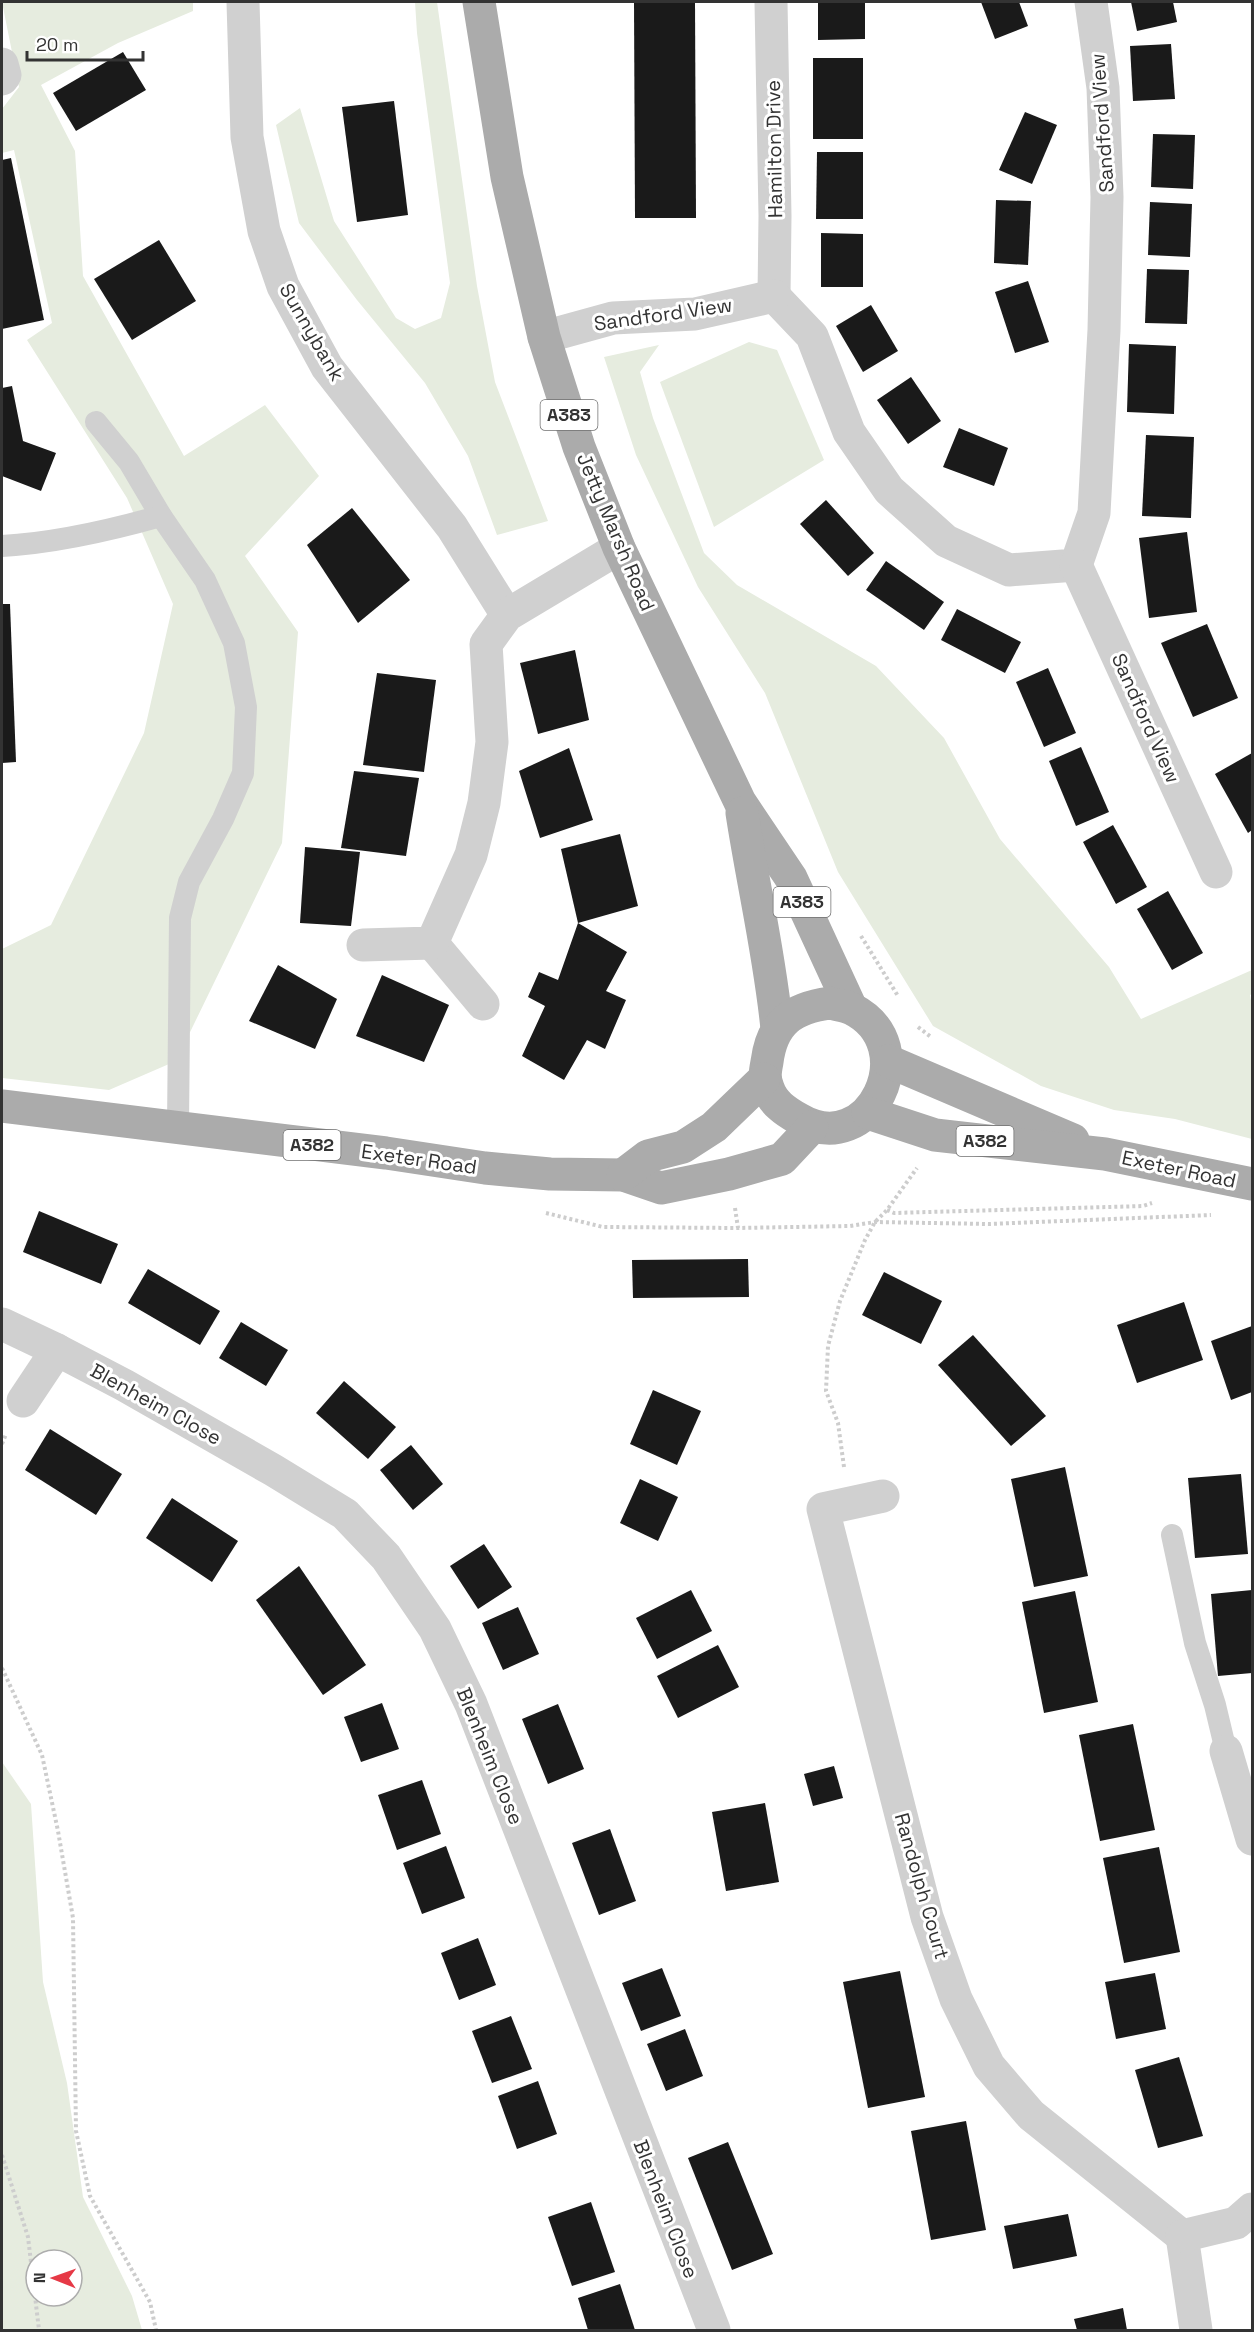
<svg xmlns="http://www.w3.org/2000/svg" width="1254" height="2332" font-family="'Space Grotesk',sans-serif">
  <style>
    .green { fill: #e6ecdf; fill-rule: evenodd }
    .building { fill: #1a1a1a }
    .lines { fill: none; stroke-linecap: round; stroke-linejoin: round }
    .path { stroke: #cdcdcd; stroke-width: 4; stroke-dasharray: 3 3; stroke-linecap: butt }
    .lane { stroke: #d0d0d0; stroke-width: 22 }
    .street { stroke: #d0d0d0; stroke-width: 33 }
    .primary { stroke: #ababab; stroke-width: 33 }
    .labels { text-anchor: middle; stroke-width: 6; stroke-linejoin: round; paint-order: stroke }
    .shield { fill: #fff; stroke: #707070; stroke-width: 1.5 }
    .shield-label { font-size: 18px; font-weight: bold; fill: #333 }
    .street-label { font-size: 20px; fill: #333; stroke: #fff }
  </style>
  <rect width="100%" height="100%" fill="#fff"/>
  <g class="green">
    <path d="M2 2H193V11L118 43 41 85 75 151 83 276 184 456 265 405 319 476 245 556 298 632 282 843 176 1061 109 1090 2 1078V949L51 925 144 733 173 604 127 498 27 340 52 323 14 150 2 153V109L19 87Z"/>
    <path d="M415 2H437L477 286 495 382 548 521 497 535 468 456 425 383 357 300 299 223 276 125 300 108 334 221 396 318 415 329 441 318 450 283 417 33Z"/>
    <path d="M749 342 777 350 824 460 714 527 660 382Z"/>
    <path d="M659 345 640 372 653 418 704 553 737 585 876 666 944 738 1000 839 1109 967 1141 1019 1252 970V994L1250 995 1252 1006V1139L1175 1119 1114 1110 1041 1086 933 1026 838 872 765 693 698 587 636 455 604 357Z"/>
    <path d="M2 1762 31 1804 43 1982 67 2083 83 2197 132 2296 142 2330H2ZM36 2260H72V2296H36Z"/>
  </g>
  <g class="building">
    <path d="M634 2H695L696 218H635Z"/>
    <path d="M818 2H865V39L818 40Z"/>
    <path d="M981 2H1019L1028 26 995 39Z"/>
    <path d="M1131 2H1173L1177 22 1137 31Z"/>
    <path d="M1171 44 1175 99 1133 101 1130 46Z"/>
    <path d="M123 52 146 90 76 131 53 93Z"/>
    <rect x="813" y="58" width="50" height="81"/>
    <path d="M394 101 408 215 357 222 342 107Z"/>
    <path d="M1025 112 1057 125 1032 184 999 170Z"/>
    <path d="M1153 134 1195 135 1193 189 1151 187Z"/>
    <path d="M817 152H863V219H816Z"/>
    <path d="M11 158 44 320 2 329V160Z"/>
    <path d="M996 200 1031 201 1028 265 994 263Z"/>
    <path d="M1150 202 1192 204 1190 257 1148 255Z"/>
    <path d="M821 233 863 234V287H821Z"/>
    <path d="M159 240 196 301 132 340 94 279Z"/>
    <path d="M1147 269 1189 270 1187 324 1145 323Z"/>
    <path d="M1028 281 1049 342 1015 353 995 292Z"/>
    <path d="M871 305 898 351 863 372 836 326Z"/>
    <path d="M1129 344 1176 346 1174 414 1127 412Z"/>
    <path d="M911 377 941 421 908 444 877 400Z"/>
    <path d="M12 386 23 441 56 453 41 491 2 476V388Z"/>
    <path d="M959 428 1008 448 994 486 943 467Z"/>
    <path d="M1146 435 1194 437 1191 518 1142 516Z"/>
    <path d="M826 500 874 553 848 576 800 524Z"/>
    <path d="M352 508 410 580 358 623 307 545Z"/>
    <path d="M1187 532 1197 612 1149 618 1139 538Z"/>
    <path d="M886 561 944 602 924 630 866 590Z"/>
    <path d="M2 604H10L16 762 2 763Z"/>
    <path d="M957 609 1021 642 1005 673 941 640Z"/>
    <path d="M1207 624 1238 698 1193 717 1161 643Z"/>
    <path d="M575 650 589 720 538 734 520 663Z"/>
    <path d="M1048 668 1076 733 1044 747 1016 682Z"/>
    <path d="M377 673 436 680 424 772 363 765Z"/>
    <path d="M1081 747 1109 812 1076 826 1049 761Z"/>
    <path d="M569 748 593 820 540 838 519 771Z"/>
    <path d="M1252 753V830L1248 833 1215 774Z"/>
    <path d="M354 771 419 778 406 856 341 848Z"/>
    <path d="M1113 825 1147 887 1116 904 1083 842Z"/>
    <path d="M620 834 638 906 578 923 561 849Z"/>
    <path d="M305 847 360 852 351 926 300 923Z"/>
    <path d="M1168 891 1203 953 1172 970 1137 909Z"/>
    <path d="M578 923 627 952 606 991 626 1000 605 1049 587 1040 564 1080 522 1056 545 1006 528 997 539 972 558 980Z"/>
    <path d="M278 965 337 999 315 1049 249 1021Z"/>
    <path d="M382 975 449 1005 424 1062 356 1036Z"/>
    <path d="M39 1211 118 1244 101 1284 23 1252Z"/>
    <path d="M748 1259 749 1297 633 1298 632 1260Z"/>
    <path d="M148 1269 220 1311 200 1345 128 1303Z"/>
    <path d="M884 1272 942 1301 921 1344 862 1315Z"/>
    <path d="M1184 1302 1203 1360 1137 1383 1117 1325Z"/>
    <path d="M241 1322 288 1350 266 1386 219 1358Z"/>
    <path d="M1252 1326V1392L1231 1400 1211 1341Z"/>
    <path d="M973 1335 1046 1416 1011 1446 938 1365Z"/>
    <path d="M344 1381 396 1427 368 1459 316 1413Z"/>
    <path d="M653 1390 701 1411 677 1465 630 1444Z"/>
    <path d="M50 1429 122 1474 96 1515 25 1470Z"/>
    <path d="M411 1445 443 1484 413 1510 380 1470Z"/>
    <path d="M1065 1467 1088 1576 1034 1587 1011 1479Z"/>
    <path d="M1241 1474 1248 1554 1195 1558 1188 1478Z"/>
    <path d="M640 1479 678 1497 658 1541 620 1523Z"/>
    <path d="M172 1498 238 1541 212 1582 146 1538Z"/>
    <path d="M484 1544 512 1587 478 1609 450 1566Z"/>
    <path d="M299 1566 366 1665 323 1695 256 1600Z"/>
    <path d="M691 1590 712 1631 657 1659 636 1618Z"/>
    <path d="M1252 1590V1673L1218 1676 1211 1594Z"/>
    <path d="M1075 1591 1098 1702 1044 1713 1022 1602Z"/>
    <path d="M518 1607 539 1654 503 1670 482 1623Z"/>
    <path d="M718 1645 739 1687 678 1718 657 1676Z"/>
    <path d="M382 1703 399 1749 361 1762 344 1717Z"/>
    <path d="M558 1704 584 1769 548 1784 522 1719Z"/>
    <path d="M1133 1724 1155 1830 1100 1841 1079 1735Z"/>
    <path d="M834 1766 843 1798 813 1806 804 1774Z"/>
    <path d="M422 1780 441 1834 397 1850 378 1795Z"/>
    <path d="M765 1803 779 1882 726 1891 712 1812Z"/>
    <path d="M610 1829 636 1901 599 1915 572 1843Z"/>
    <path d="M446 1846 465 1898 422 1914 403 1863Z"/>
    <path d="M1159 1847 1180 1952 1124 1963 1103 1858Z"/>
    <path d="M478 1938 496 1985 459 2000 441 1953Z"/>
    <path d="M662 1968 681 2016 641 2031 622 1983Z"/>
    <path d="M900 1971 925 2097 868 2108 843 1982Z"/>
    <path d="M1155 1973 1166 2029 1116 2039 1105 1982Z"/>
    <path d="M511 2016 532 2069 492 2083 472 2031Z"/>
    <path d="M685 2029 703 2076 666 2091 647 2044Z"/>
    <path d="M1179 2057 1203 2136 1158 2148 1135 2070Z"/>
    <path d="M538 2081 557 2134 517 2149 498 2096Z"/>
    <path d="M966 2121 986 2230 931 2240 911 2131Z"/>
    <path d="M728 2142 773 2254 732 2270 688 2158Z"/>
    <path d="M591 2202 615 2272 572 2286 548 2217Z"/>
    <path d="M1068 2214 1077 2256 1013 2269 1004 2226Z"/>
    <path d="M620 2284 635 2330H588L578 2298Z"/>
    <path d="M1123 2308 1127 2330H1077L1074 2319Z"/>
  </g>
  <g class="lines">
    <g class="path">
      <path d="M861 936 898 996"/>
      <path d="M918 1027 931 1037"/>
      <path d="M735 1208 738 1228"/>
      <path d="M887 1210 894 1213 1143 1206 1152 1203"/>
      <path d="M546 1213 603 1227 738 1228 850 1226 875 1222 989 1224 1211 1215"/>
      <path d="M2 1444 6 1434"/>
      <path d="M844 1467 838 1423 826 1391 828 1346 840 1301 865 1240 875 1222 887 1210 917 1168"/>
      <path d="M2 1668 42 1755 58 1831 73 1918 76 2131 90 2196 150 2302 156 2330"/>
      <path d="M2 2155 28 2237 39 2330"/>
    </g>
    <g class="lane">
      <path d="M96 422 129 462 161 516"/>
      <path d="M2 546C56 543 108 531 161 516L205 580 234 643 246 707 243 773 223 819 189 882 180 918 178 1127"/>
      <path d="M1172 1535 1195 1643 1215 1705 1226 1751"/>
    </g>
    <g class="street">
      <path d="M243 2 247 137 264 231 283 286 327 367 452 527 507 615"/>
      <path d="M771 2 775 216 774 296"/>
      <path d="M2 64 5 75 2 79"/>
      <path d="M774 296 812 336 849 432 889 490 946 541 1009 570 1076 565 1094 513 1104 330 1107 197 1103 88 1091 2"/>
      <path d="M544 337 613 318 695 314 774 296"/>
      <path d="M1076 565 1216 872"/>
      <path d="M432 943 483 1004"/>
      <path d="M363 945 432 943 471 855 484 803 492 742 486 644 507 615 619 548"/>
      <path d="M2 1324 57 1350 124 1385 273 1470 345 1514 386 1557 435 1629 471 1704 714 2330"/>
      <path d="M23 1401 57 1350"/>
      <path d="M883 1496 823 1509 927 1917 956 1999 989 2066 1031 2115 1182 2236"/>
      <path d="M1226 1751 1252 1839"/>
      <path d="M1182 2236 1196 2330"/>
      <path d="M1182 2236 1236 2223 1252 2209"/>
    </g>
    <g class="primary">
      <path d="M479 2 507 177 544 337 579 447 619 548 740 802 791 878 851 1008"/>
      <path d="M742 813C753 885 770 956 777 1029"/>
      <path d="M830 1003C837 1005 846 1006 852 1009 925 1046 870 1161 799 1119 785 1111 773 1103 768 1088 764 1078 765 1072 767 1062 772 1022 793 1008 830 1003Z"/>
      <path d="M888 1061 1073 1140"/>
      <path d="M2 1106 386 1153 485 1168 550 1174 623 1175 661 1188 729 1174 782 1159 812 1127"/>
      <path d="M868 1113 935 1135 1105 1154 1252 1184"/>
      <path d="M623 1175 648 1156 683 1147 714 1127 764 1079"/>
    </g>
  </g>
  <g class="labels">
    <g class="shield">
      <rect x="540.5" y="400" width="57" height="30" rx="4.5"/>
      <rect x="773.5" y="887" width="57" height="30" rx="4.5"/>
      <rect x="956.5" y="1126" width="57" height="30" rx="4.5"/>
      <rect x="283.5" y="1130" width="57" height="30" rx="4.5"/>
    </g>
    <g class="shield-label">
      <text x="569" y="421">A383</text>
      <text x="802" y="908">A383</text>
      <text x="985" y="1147">A382</text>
      <text x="312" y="1151">A382</text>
    </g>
    <g class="street-label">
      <text transform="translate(1102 123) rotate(-94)" y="7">Sandford View</text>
      <text transform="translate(774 149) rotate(-91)" y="7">Hamilton Drive</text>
      <text transform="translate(663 314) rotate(-8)" y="7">Sandford View</text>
      <text transform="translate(312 332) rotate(60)" y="7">Sunnybank</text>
      <text transform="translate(616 532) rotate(67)" y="7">Jetty Marsh Road</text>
      <text transform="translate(1146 718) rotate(66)" y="7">Sandford View</text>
      <text transform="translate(419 1159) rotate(8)" y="7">Exeter Road</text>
      <text transform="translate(1179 1169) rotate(12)" y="7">Exeter Road</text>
      <text transform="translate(156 1404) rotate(29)" y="7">Blenheim Close</text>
      <text transform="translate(490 1756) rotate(68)" y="7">Blenheim Close</text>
      <text transform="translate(922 1886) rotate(74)" y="7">Randolph Court</text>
      <text transform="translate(666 2209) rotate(69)" y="7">Blenheim Close</text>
    </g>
  </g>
  <rect width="1254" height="2332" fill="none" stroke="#333333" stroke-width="6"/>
  <g transform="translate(54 2278) rotate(271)"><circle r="28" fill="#ffffff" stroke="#adadad" stroke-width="1.5"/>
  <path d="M0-4.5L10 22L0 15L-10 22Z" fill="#e63946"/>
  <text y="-9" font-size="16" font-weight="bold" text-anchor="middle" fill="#333333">N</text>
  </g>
  <path d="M27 51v9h116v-9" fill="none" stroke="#333333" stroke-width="3"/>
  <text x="36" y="51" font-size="18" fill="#333333" stroke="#ffffff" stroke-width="4.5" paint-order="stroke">20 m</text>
</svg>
